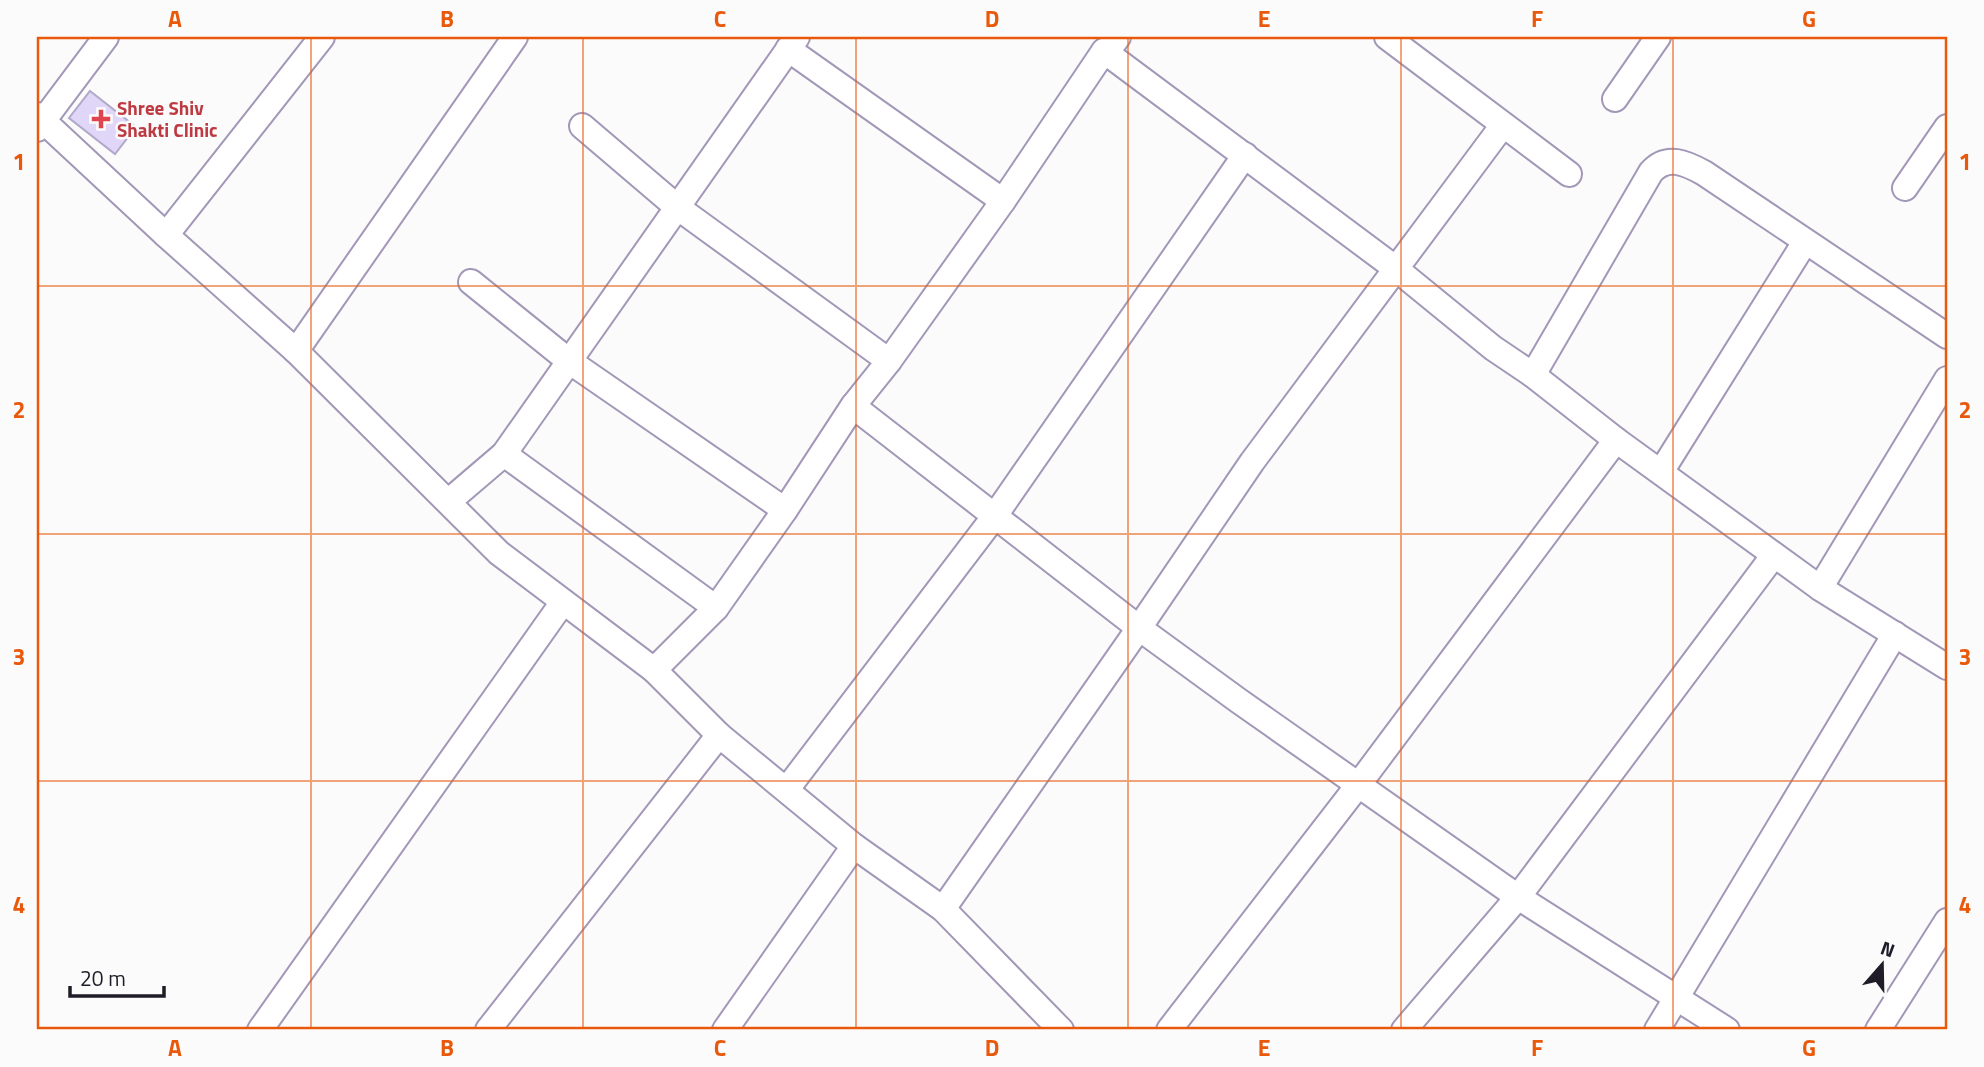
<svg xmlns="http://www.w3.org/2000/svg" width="1984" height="1067" font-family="'Titillium Web',sans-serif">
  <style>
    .building { fill: #e0d6f7; stroke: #b2a8c9; stroke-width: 2 }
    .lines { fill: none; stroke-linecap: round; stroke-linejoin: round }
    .street-casing { stroke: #a297b7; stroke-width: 28 }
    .street { stroke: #fff; stroke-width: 24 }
    .grid { fill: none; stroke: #e8590c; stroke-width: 2; stroke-opacity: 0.55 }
    .health-dot { fill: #e0444e; stroke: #fbfbfb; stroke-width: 2.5 }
    .labels { text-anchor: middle; stroke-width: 5; stroke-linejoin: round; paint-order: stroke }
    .health-label { font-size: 19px; font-weight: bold; fill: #be3a42; stroke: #fbfbfb; text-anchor: start }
    .neatline { fill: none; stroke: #e8590c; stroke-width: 2.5 }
    .grid-label { font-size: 23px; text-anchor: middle; font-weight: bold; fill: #e8590c }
  </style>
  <rect width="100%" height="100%" fill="#fbfbfb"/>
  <path class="building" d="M90 91 136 127 115 154 69 118Z"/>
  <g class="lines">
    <g class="street-casing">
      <g id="street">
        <path d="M1387 37 1569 174"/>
        <path d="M788 49 1003 201"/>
        <path d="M1104 51 1395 268 1493 348 1533 375 1616 440 1820 588 1947 667"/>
        <path d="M1615 99 1658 37"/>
        <path d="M37 115 166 235 296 351 499 553 654 670 719 735 854 846 943 909 1061 1030"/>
        <path d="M582 126 677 207 889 361"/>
        <path d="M37 129 106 37"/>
        <path d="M1905 188 1947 127"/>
        <path d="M166 235 322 37"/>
        <path d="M471 282 569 361 785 510"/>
        <path d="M296 351 515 37"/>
        <path d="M1533 375 1651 172C1667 154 1686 163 1704 173L1947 336"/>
        <path d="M853 406 1139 628 1239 701 1518 897 1727 1030"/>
        <path d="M504 454 716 608"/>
        <path d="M1661 472 1805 242"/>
        <path d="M449 501 504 454 797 37"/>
        <path d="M1820 588 1947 379"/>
        <path d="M654 670 716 608 785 510 853 406 889 361 1003 201 1104 51 1109 49 1118 37"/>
        <path d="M787 789 994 517 1245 155"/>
        <path d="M943 909 1139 628 1252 462 1503 125"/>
        <path d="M260 1030 563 602"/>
        <path d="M488 1030 719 735"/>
        <path d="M725 1030 854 846"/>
        <path d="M1169 1030 1359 784 1616 440"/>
        <path d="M1404 1030 1518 897 1774 555"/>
        <path d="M1657 1030 1895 634"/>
        <path d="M1878 1030 1947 921"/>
      </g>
    </g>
    <use href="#street" class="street"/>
  </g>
  <path class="grid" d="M311 37V1030M583 37V1030M856 37V1030M1128 37V1030M1401 37V1030M1673 37V1030M37 286H1947M37 534H1947M37 781H1947"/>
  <path class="health-dot" d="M97.5 108.5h7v7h7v7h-7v7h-7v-7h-7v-7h7z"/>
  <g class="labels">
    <g class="health-label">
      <text x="117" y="115">Shree Shiv<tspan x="117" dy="22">Shakti Clinic</tspan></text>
    </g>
  </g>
  <rect width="1984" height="1067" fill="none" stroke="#fbfbfb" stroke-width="77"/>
  <g transform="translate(1882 965) rotate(20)" stroke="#fbfbfb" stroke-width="5" paint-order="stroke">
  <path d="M0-5L12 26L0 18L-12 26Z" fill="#1f1b27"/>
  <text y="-10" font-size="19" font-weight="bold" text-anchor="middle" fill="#1f1b27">N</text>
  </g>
  <path d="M70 986v10h94v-10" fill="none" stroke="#1f1b27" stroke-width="3.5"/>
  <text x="80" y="986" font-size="21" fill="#1f1b27" stroke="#fbfbfb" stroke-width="5" paint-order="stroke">20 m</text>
  <rect x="38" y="38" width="1908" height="990" class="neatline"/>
  <g class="grid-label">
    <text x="175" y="27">A</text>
    <text x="447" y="27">B</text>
    <text x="720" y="27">C</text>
    <text x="992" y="27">D</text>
    <text x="1264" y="27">E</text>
    <text x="1537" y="27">F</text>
    <text x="1809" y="27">G</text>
    <text x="19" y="170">1</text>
    <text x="1965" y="170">1</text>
    <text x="19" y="418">2</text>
    <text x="1965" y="418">2</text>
    <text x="19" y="665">3</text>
    <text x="1965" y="665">3</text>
    <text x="19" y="913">4</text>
    <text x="1965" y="913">4</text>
    <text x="175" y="1056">A</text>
    <text x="447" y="1056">B</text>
    <text x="720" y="1056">C</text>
    <text x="992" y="1056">D</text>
    <text x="1264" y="1056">E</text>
    <text x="1537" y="1056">F</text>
    <text x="1809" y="1056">G</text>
  </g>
</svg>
